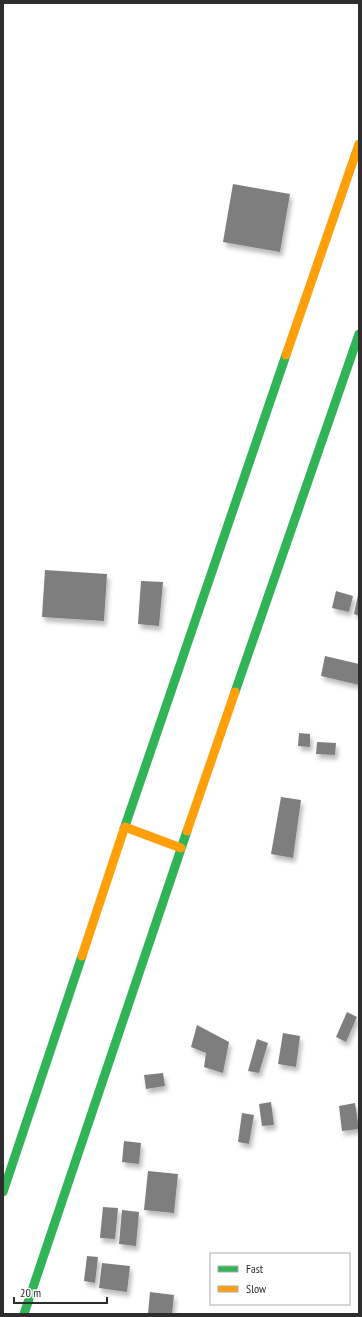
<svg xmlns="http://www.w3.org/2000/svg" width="362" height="1317" font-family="'PT Sans Narrow',sans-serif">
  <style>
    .building { fill: #7e7e7e; filter: url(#shadow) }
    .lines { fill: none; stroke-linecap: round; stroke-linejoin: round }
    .fast { stroke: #30b455; stroke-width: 9 }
    .slow { stroke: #ff9f0a; stroke-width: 9 }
  </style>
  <defs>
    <filter id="shadow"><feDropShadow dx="2.5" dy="4.5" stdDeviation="2" flood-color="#0004"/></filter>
  </defs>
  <rect width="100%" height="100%" fill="#fff"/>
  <g class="building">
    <path d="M233 184 290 194 280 252 223 242Z"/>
    <path d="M45 570 107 574 104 621 42 617Z"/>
    <path d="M141 581 163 582 159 626 138 624Z"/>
    <path d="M336 591 353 596 349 612 332 608Z"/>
    <path d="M358 595H359V616L354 614Z"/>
    <path d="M325 656 359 664V685L321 676Z"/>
    <path d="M299 733 310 734V747L298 746Z"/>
    <path d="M317 742 336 743 335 755 316 754Z"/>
    <path d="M281 797 301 800 293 858 271 854Z"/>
    <path d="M347 1012 357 1017 346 1042 336 1037Z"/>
    <path d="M197 1025 229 1042 223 1073 204 1067 206 1053 191 1047Z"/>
    <path d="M283 1033 300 1036 296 1067 278 1064Z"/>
    <path d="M257 1039 268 1043 259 1073 248 1071Z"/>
    <path d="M163 1073 165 1086 146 1089 144 1075Z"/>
    <path d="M271 1102 274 1125 262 1126 259 1104Z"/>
    <path d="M355 1103 359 1129 342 1131 339 1106Z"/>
    <path d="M242 1113 254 1115 249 1144 238 1142Z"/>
    <path d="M124 1141 141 1143 139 1164 122 1162Z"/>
    <path d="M148 1171 178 1174 174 1213 144 1210Z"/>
    <path d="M103 1207 118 1208 115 1239 100 1238Z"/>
    <path d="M122 1210 139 1212 136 1246 119 1244Z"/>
    <path d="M87 1256 98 1257 95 1283 84 1281Z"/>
    <path d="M102 1263 130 1266 127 1292 99 1288Z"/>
    <path d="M150 1292 174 1295 172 1314H148Z"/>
  </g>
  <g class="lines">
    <g class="fast">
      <path d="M235 692 359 334"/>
      <path d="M124 829 286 355"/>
      <path d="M3 1192 82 956"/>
      <path d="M24 1314 187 831"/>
    </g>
    <g class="slow">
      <path d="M286 355 359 144"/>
      <path d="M125 827 181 848"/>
      <path d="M187 831 235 692"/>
      <path d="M82 956 124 829"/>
    </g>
  </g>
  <rect width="362" height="1317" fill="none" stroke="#2d2d2d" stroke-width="8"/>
  <rect x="210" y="1253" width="140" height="52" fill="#ffffff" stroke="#ababab"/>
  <rect x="218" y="1266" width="20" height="6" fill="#30b455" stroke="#ababab"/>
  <text x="246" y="1273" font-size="12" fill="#2d2d2d">Fast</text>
  <rect x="218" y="1286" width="20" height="6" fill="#ff9f0a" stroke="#ababab"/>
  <text x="246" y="1293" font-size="12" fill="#2d2d2d">Slow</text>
  <path d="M14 1297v6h93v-6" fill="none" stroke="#2d2d2d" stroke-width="2"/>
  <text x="20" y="1297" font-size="12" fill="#2d2d2d" stroke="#ffffff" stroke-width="3" paint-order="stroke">20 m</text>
</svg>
